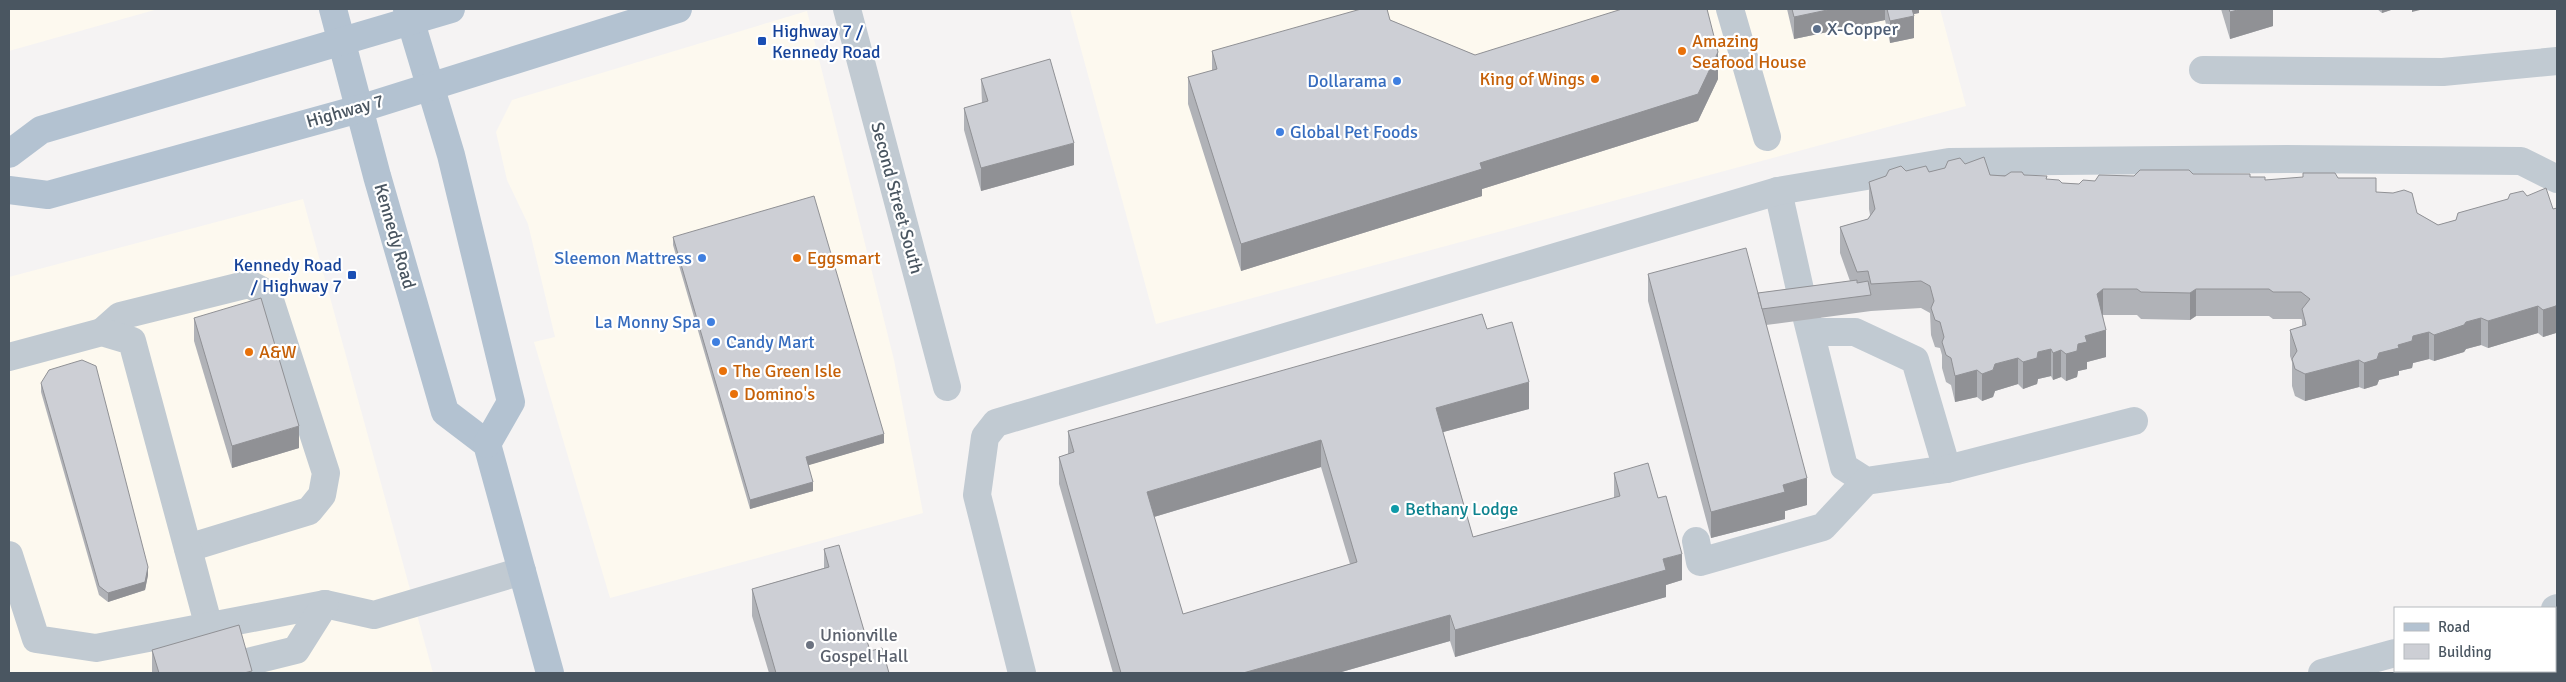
<svg xmlns="http://www.w3.org/2000/svg" width="2566" height="682" font-family="Signika,sans-serif">
  <style>
    .commercial { fill: #fdf9ef }
    .lines { fill: none; stroke-linecap: round; stroke-linejoin: round }
    .minor { stroke: #c1cad2; stroke-width: 28 }
    .major { stroke: #b3c2d1; stroke-width: 28 }
    .wall { fill: #b0b2b7; fill-rule: evenodd }
    .shaded-wall { fill: #909195 }
    .building { fill: #cdcfd5; stroke: #909195; fill-rule: evenodd }
    .service-dot { fill: #5c6f8a; stroke: #fff; stroke-width: 2 }
    .transit-dot { fill: #1a4fb4; stroke: #fff; stroke-width: 2 }
    .food-dot { fill: #e8710a; stroke: #fff; stroke-width: 2 }
    .shop-dot { fill: #3f7fe0; stroke: #fff; stroke-width: 2 }
    .culture-dot { fill: #0f9aa8; stroke: #fff; stroke-width: 2 }
    .worship-dot { fill: #6b7280; stroke: #fff; stroke-width: 2 }
    .labels { text-anchor: middle; stroke-width: 4.5; stroke-linejoin: round; paint-order: stroke }
    .service-label { font-size: 18px; fill: #4e5e75; stroke: #fff; text-anchor: start }
    .transit-label { font-size: 18px; fill: #164399; stroke: #fff; text-anchor: start }
    .food-label { font-size: 18px; fill: #c56008; stroke: #fff; text-anchor: start }
    .shop-label { font-size: 18px; fill: #366cbe; stroke: #fff; text-anchor: end }
    .street-label { font-size: 18px; fill: #4a5661; stroke: #fff }
    .culture-label { font-size: 18px; fill: #0d838f; stroke: #fff; text-anchor: start }
    .worship-label { font-size: 18px; fill: #5b616d; stroke: #fff; text-anchor: start }
  </style>
  <rect width="100%" height="100%" fill="#f5f3f3"/>
  <g class="commercial">
    <path d="M9 9H158L9 51Z"/>
    <path d="M1070 9H1940L1966 106 1156 324Z"/>
    <path d="M807 11 894 360 923 513 610 598 534 342 555 337 528 224 507 180 496 132 512 100Z"/>
    <path d="M303 199 433 673H9V277Z"/>
  </g>
  <g class="lines">
    <g class="minor">
      <path d="M847 9 947 387"/>
      <path d="M1730 9 1767 137"/>
      <path d="M2203 70 2443 72 2557 61"/>
      <path d="M1778 191 1803 303"/>
      <path d="M1807 319 1844 467 1866 481 1947 469 1915 360 1855 332H1812"/>
      <path d="M102 332 120 316 249 284 268 294 326 473 322 495 309 511 188 548"/>
      <path d="M9 357 102 332 132 341 209 627"/>
      <path d="M1947 469 2134 421"/>
      <path d="M1696 541 1700 562 1823 527 1866 481"/>
      <path d="M9 555 36 639 96 648 325 604 374 615 522 571"/>
      <path d="M2555 609 2557 608"/>
      <path d="M2424 671V673"/>
      <path d="M203 673 296 650 325 604"/>
      <path d="M1022 673 977 495 985 437 996 423 1778 191 1949 162 2287 159 2521 161 2557 179"/>
      <path d="M2322 673 2395 653"/>
    </g>
    <g class="major">
      <path d="M333 9 377 176 445 412 487 444 550 673"/>
      <path d="M407 9 451 155 511 402 487 444"/>
      <path d="M9 154 41 130 451 9"/>
      <path d="M9 190 48 195 359 109 678 9"/>
    </g>
  </g>
  <g class="wall">
    <path d="M1787 9H1919V13L1913 14 1914 38 1890 43 1885 20 1794 39Z"/>
    <path d="M2221 9H2273V26L2230 39Z"/>
    <path d="M2377 9H2394L2382 13Z"/>
    <path d="M1390 20 1475 55 1718 79 1698 121 1482 189V196L1241 271 1188 104V77L1212 71V51Z"/>
    <path d="M981 79 1074 165 981 191 964 130V108L982 103Z"/>
    <path d="M1965 164 1990 175H2024L2062 183 2079 184 2095 181 2134 176 2193 174 2250 177 2265 180 2338 178 2376 192 2417 213 2438 225 2456 220 2508 199 2556 333 2543 337 2538 333 2488 348 2481 345 2466 349 2464 352 2434 361 2429 359 2413 363 2412 368 2399 371V375L2379 380 2377 385 2364 389 2359 387 2305 401 2295 396 2292 386V362L2290 356V330L2302 326V320L2301 319H2273L2269 316H2196L2190 320 2141 319 2137 315H2103L2106 357 2087 362V369L2078 371 2077 377 2066 381 2061 377 2053 380 2051 376 2038 379 2037 384 2023 389 2018 384 1995 391 1993 397 1982 401 1977 397 1955 402 1951 385 1946 382 1942 368V355L1940 348 1935 347 1931 335 1930 313 1921 308 1871 311 1766 325 1807 505 1785 511V519L1711 538 1648 301V274L1758 293 1850 281 1840 253V227L1868 219 1870 215 1869 209V182L1906 171 1929 172Z"/>
    <path d="M673 237 884 443 808 465 813 491 750 509 673 245Z"/>
    <path d="M194 318 299 448 232 468 194 341Z"/>
    <path d="M1487 329 1529 409 1443 432 1473 537 1614 498V473L1682 580 1666 585V597L1455 657 1450 641 1338 673H1113L1059 484V457L1068 454V431ZM1321 467 1350 564 1183 614 1154 517Z"/>
    <path d="M41 383 148 575 145 590 108 602 99 595 41 392Z"/>
    <path d="M824 549 870 651 889 673H769L752 616V589L824 568Z"/>
    <path d="M152 650 252 673H152Z"/>
  </g>
  <g class="shaded-wall">
    <path d="M1832 9H1885V20L1794 39V17Z"/>
    <path d="M1909 9H1919V13L1909 15Z"/>
    <path d="M2241 9H2273V26L2230 39V12Z"/>
    <path d="M2382 9H2394L2382 13Z"/>
    <path d="M2412 9H2424L2412 12Z"/>
    <path d="M1914 16V38L1890 43V21Z"/>
    <path d="M1718 52V79L1698 121 1482 189V196L1241 271V244Z"/>
    <path d="M1074 143V165L981 191V168Z"/>
    <path d="M2103 289V315L2097 321V294Z"/>
    <path d="M2196 289V316L2190 320V293Z"/>
    <path d="M2557 303V329L2556 333 2543 337V310Z"/>
    <path d="M2538 306V333L2488 348V321Z"/>
    <path d="M2481 318V345L2466 349 2464 352 2434 361V335L2466 322Z"/>
    <path d="M2106 330V357L2087 362V369L2078 371 2077 377 2066 381V354L2078 344 2085 336Z"/>
    <path d="M2429 332V359L2413 363 2412 368 2399 371V375L2379 380 2377 385 2364 389V363L2379 353 2398 345 2413 336Z"/>
    <path d="M2051 349V376L2038 379 2037 384 2023 389V362L2038 352Z"/>
    <path d="M2061 350V377L2053 380V353Z"/>
    <path d="M2018 358V384L1995 391 1993 397 1982 401V374L1995 364Z"/>
    <path d="M2359 360V387L2305 401V374Z"/>
    <path d="M1977 370V397L1955 402V376Z"/>
    <path d="M1529 382V409L1436 434V408Z"/>
    <path d="M299 426V448L232 468V446Z"/>
    <path d="M884 434V443L806 466V457Z"/>
    <path d="M1321 440V467L1147 519V492Z"/>
    <path d="M1807 478V505L1785 511V519L1711 538V512L1783 485Z"/>
    <path d="M813 482V491L750 509V500Z"/>
    <path d="M1682 554V580L1666 585V597L1455 657V630L1663 559Z"/>
    <path d="M148 567V575L145 590 108 602V593Z"/>
    <path d="M1450 615V641L1338 673H1243Z"/>
  </g>
  <g class="building">
    <path d="M1361 9H1387L1390 20 1475 55 1622 9H1707L1718 52 1698 94 1480 163 1482 169 1241 244 1188 77 1217 69 1212 51Z"/>
    <path d="M1792 9H1832L1794 17Z"/>
    <path d="M1887 9H1912L1914 16 1890 21Z"/>
    <path d="M2229 9H2241L2230 12Z"/>
    <path d="M1050 59 1074 143 981 168 964 108 988 101 981 79Z"/>
    <path d="M1984 157 1990 175 2005 176 2011 172H2022L2024 175 2047 176 2046 179 2059 180 2062 183 2079 184 2083 180 2095 181 2099 175 2134 176 2140 170H2189L2193 174H2250V177H2265V180L2303 177V173H2335L2338 178H2376V192L2393 193 2404 190 2412 193 2417 213 2438 225 2456 220 2458 213 2508 199 2510 194 2523 191 2527 196 2546 188 2553 209 2557 208V303L2556 306 2543 310 2538 306 2488 321 2481 318 2466 322 2464 325 2434 335 2429 332 2413 336 2412 341 2398 345 2399 348 2379 353 2377 359 2364 363 2359 360 2305 374 2295 369 2292 359 2297 351 2290 330 2306 325 2302 309 2310 299 2301 292H2273L2269 289H2196L2190 293 2141 292 2137 289H2103L2097 294 2106 330 2085 336 2087 342 2078 344 2077 351 2066 354 2061 350 2053 353 2051 349 2038 352 2037 358 2023 362 2018 358 1995 364 1993 370 1982 374 1977 370 1955 376 1951 358 1946 355 1942 342 1944 337 1940 322 1935 320 1931 308 1934 301 1930 286 1921 281 1871 284 1868 271 1857 272 1840 227 1868 219 1875 209 1869 182 1886 176 1889 170 1901 166 1906 171 1926 166 1929 172 1945 168 1948 161 1960 158 1965 164Z"/>
    <path d="M814 196 884 434 806 457 813 482 750 500 673 237Z"/>
    <path d="M1746 248 1807 478 1783 485 1785 492 1711 512 1648 274Z"/>
    <path d="M1857 280V283L1868 281 1871 295 1762 309 1758 293Z"/>
    <path d="M261 298 299 426 232 446 194 318Z"/>
    <path d="M1482 314 1487 329 1512 322 1529 382 1436 408 1473 537 1620 496 1614 473 1648 463 1658 498 1666 496 1682 554 1663 559 1666 570 1455 630 1450 615 1243 673H1121L1059 457 1074 452 1068 431ZM1321 440 1357 562 1183 614 1147 492Z"/>
    <path d="M82 360 96 366 148 567 145 582 108 593 99 586 41 383 49 370Z"/>
    <path d="M839 545 870 651 882 648 889 673H776L752 589 829 567 824 549Z"/>
    <path d="M239 625 252 671 244 673H159L152 650Z"/>
  </g>
  <circle class="service-dot" cx="1817" cy="29" r="5"/>
  <g class="transit-dot">
    <rect x="757" y="36" width="10" height="10" rx="2.5"/>
    <rect x="347" y="270" width="10" height="10" rx="2.5"/>
  </g>
  <g class="food-dot">
    <circle cx="1682" cy="51" r="5"/>
    <circle cx="1595" cy="79" r="5"/>
    <circle cx="797" cy="258" r="5"/>
    <circle cx="249" cy="352" r="5"/>
    <circle cx="723" cy="371" r="5"/>
    <circle cx="734" cy="394" r="5"/>
  </g>
  <g class="shop-dot">
    <circle cx="1397" cy="81" r="5"/>
    <circle cx="1280" cy="132" r="5"/>
    <circle cx="702" cy="258" r="5"/>
    <circle cx="711" cy="322" r="5"/>
    <circle cx="716" cy="342" r="5"/>
  </g>
  <circle class="culture-dot" cx="1395" cy="509" r="5"/>
  <circle class="worship-dot" cx="810" cy="645" r="5"/>
  <g class="labels">
    <g class="service-label">
      <text x="1827" y="35">X-Copper</text>
    </g>
    <g class="transit-label">
      <text x="772" y="37">Highway 7 /<tspan x="772" dy="21">Kennedy Road</tspan></text>
      <text x="342" y="271" text-anchor="end">Kennedy Road<tspan x="342" dy="21">/ Highway 7</tspan></text>
    </g>
    <g class="food-label">
      <text x="1692" y="47">Amazing<tspan x="1692" dy="21">Seafood House</tspan></text>
      <text x="1585" y="85" text-anchor="end">King of Wings</text>
      <text x="807" y="264">Eggsmart</text>
      <text x="259" y="358">A&amp;W</text>
      <text x="733" y="377">The Green Isle</text>
      <text x="744" y="400">Domino's</text>
    </g>
    <g class="shop-label">
      <text x="1387" y="87">Dollarama</text>
      <text x="1290" y="138" text-anchor="start">Global Pet Foods</text>
      <text x="692" y="264">Sleemon Mattress</text>
      <text x="701" y="328">La Monny Spa</text>
      <text x="726" y="348" text-anchor="start">Candy Mart</text>
    </g>
    <g class="street-label">
      <text transform="translate(345 111) rotate(-16)" y="6">Highway 7</text>
      <text transform="translate(897 198) rotate(75)" y="6">Second Street South</text>
      <text transform="translate(395 236) rotate(74)" y="6">Kennedy Road</text>
    </g>
    <g class="culture-label">
      <text x="1405" y="515">Bethany Lodge</text>
    </g>
    <g class="worship-label">
      <text x="820" y="641">Unionville<tspan x="820" dy="21">Gospel Hall</tspan></text>
    </g>
  </g>
  <rect width="2566" height="682" fill="none" stroke="#4a5661" stroke-width="20"/>
  <rect x="2394" y="607" width="162" height="65" fill="#ffffff" stroke="#b7bbc0"/>
  <rect x="2404" y="623" width="25" height="8" fill="#b3c2d1" stroke="#b7bbc0"/>
  <text x="2438" y="632" font-size="15" fill="#4a5661">Road</text>
  <rect x="2404" y="644" width="25" height="15" fill="#cdcfd5" stroke="#b7bbc0"/>
  <text x="2438" y="657" font-size="15" fill="#4a5661">Building</text>
</svg>
